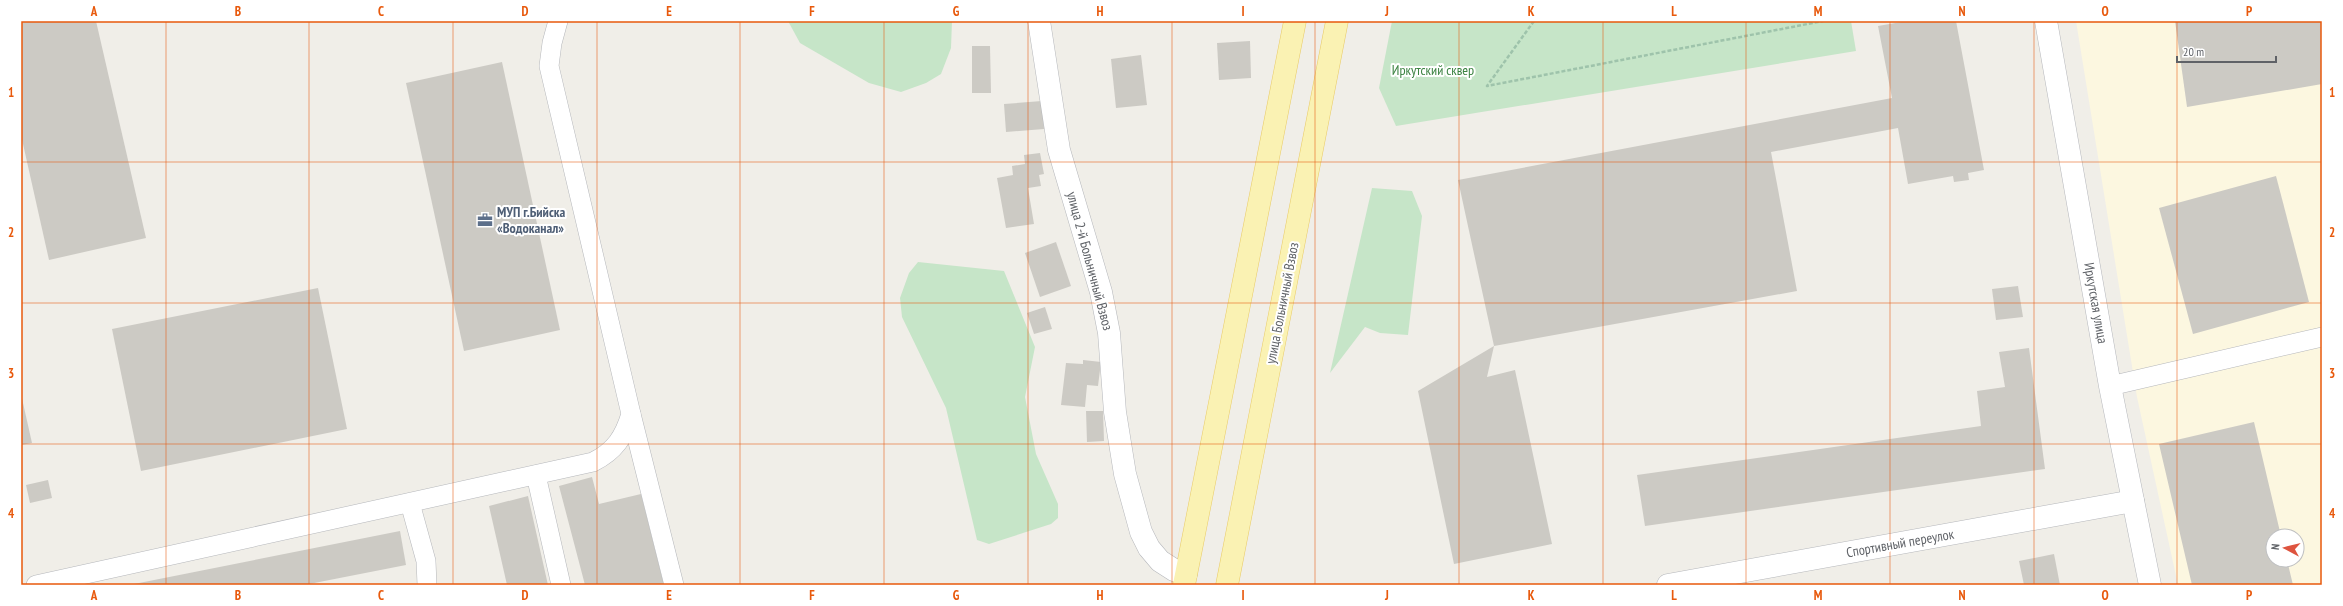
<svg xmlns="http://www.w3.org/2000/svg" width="2343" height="606" font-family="'PT Sans Narrow',sans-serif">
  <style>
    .commercial { fill: #fcf7e0; fill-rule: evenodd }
    .green { fill: #c6e5c8 }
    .building { fill: #cccac4 }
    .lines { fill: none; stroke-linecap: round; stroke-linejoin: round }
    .service-casing { stroke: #b5b7bb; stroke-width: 20 }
    .minor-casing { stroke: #b5b7bb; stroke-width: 23 }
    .secondary-casing { stroke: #b4b6bb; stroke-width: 23 }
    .primary-casing { stroke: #e9cb68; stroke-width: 23 }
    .path { stroke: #9ec3ab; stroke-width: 2.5; stroke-dasharray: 4 2; stroke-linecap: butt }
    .service { stroke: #fff; stroke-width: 19 }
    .minor { stroke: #fff; stroke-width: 22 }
    .secondary { stroke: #fff; stroke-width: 22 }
    .primary { stroke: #faf2b3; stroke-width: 22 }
    .grid { fill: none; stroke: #e8590c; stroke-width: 1; stroke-opacity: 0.55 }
    .labels { text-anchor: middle; stroke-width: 4; stroke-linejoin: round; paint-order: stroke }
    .park-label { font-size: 14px; fill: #3b8241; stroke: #fff }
    .service-label { font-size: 14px; font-weight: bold; fill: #4e5e75; stroke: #fff; text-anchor: start }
    .street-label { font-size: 14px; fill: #5f6267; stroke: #fff }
    .neatline { fill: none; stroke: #e8590c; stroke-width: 1.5 }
    .grid-label { font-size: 13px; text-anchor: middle; font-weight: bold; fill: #e8590c }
  </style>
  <rect width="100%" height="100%" fill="#f0eee8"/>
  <path class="commercial" d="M2076 21H2322V585H2178L2137 397ZM2273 536H2297V560H2273Z"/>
  <g class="green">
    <path d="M788 21H952L951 48 941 74 926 83 901 92 869 83 800 43Z"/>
    <path d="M1392 21H1851L1856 51 1396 126 1379 88Z"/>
    <path d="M1372 188 1412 191 1422 216 1408 335 1380 333 1365 327 1330 373Z"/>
    <path d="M918 262 1004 271 1035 347 1025 397 1036 454 1058 504V518L1051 524 989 544 977 540 946 408 902 317 900 298 909 273Z"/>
  </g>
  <g class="building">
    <path d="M21 21H96L146 238 49 260 21 135Z"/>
    <path d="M1907 21H1956L1984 170 1968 173 1969 180 1954 182 1953 176 1908 184 1898 128 1771 152 1797 291 1494 346 1458 180 1892 98 1878 26Z"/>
    <path d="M2175 21H2322V84L2187 107Z"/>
    <path d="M1250 41 1251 78 1219 80 1217 43Z"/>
    <path d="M972 46H990L991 93H972Z"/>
    <path d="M1141 55 1147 105 1116 108 1111 59Z"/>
    <path d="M502 62 560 330 464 351 406 83Z"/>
    <path d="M1042 101 1044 129 1006 132 1004 104Z"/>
    <path d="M1040 153 1044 174 1039 175 1041 186 1028 188 1034 224 1006 228 997 178 1013 175 1012 166 1025 164 1024 155Z"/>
    <path d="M2276 176 2309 302 2193 334 2159 208Z"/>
    <path d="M1056 242 1071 286 1040 297 1025 253Z"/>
    <path d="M2018 286 2023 317 1996 320 1992 289Z"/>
    <path d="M318 288 347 429 141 471 112 329Z"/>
    <path d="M1045 307 1052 329 1034 334 1027 313Z"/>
    <path d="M1494 346 1487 377 1515 370 1552 544 1454 564 1418 391Z"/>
    <path d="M2029 348 2045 469 1645 526 1637 475 1981 426 1977 391 2005 387 1999 352Z"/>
    <path d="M1083 360 1101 362 1098 386 1087 385 1085 407 1061 405 1066 363 1083 364Z"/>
    <path d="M21 394 32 443 21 445Z"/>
    <path d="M1086 411H1103L1104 441 1087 442Z"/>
    <path d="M2254 422 2281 536H2273V560H2287L2293 585H2192L2159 444Z"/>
    <path d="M592 477 599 504 641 494 664 585H585L559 486Z"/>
    <path d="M48 480 52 498 30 503 26 485Z"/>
    <path d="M528 496 548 585H507L489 506Z"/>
    <path d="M400 531 406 565 304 585H129Z"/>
    <path d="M2054 554 2060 585H2024L2019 561Z"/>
  </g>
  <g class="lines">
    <g class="service-casing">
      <g id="service">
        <path d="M2110 386 2322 337"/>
        <path d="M631 414 674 585"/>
        <path d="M536 475 561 585"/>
        <path d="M410 503 426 561 427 585"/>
        <path d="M36 585 593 462C615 451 624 437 631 414L549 66 552 43 558 21"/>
      </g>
    </g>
    <g class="minor-casing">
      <g id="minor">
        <path d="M1039 21 1059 150 1101 292 1109 333 1115 412 1125 474 1141 532 1149 548 1160 561 1174 570 1186 574"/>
        <path d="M1668 585 2133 501"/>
      </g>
    </g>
    <g class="secondary-casing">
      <path id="secondary" d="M2046 21 2110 386 2150 585"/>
    </g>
    <g class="primary-casing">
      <g id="primary">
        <path d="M1184 585 1295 21"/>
        <path d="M1227 585 1337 21"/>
      </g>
    </g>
    <path class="path" d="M1534 21 1487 86 1823 21"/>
    <use href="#service" class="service"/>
    <use href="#minor" class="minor"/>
    <use href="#secondary" class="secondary"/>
    <use href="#primary" class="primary"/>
  </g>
  <path class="grid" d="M166 21V585M309 21V585M453 21V585M597 21V585M740 21V585M884 21V585M1028 21V585M1172 21V585M1315 21V585M1459 21V585M1603 21V585M1746 21V585M1890 21V585M2034 21V585M2177 21V585M21 162H2322M21 303H2322M21 444H2322"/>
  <defs>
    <g id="office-bare" transform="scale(1.2)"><path d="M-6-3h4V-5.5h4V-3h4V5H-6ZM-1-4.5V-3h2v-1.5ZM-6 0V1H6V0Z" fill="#5c6f8a" stroke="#fff" stroke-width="2.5" paint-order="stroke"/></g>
  </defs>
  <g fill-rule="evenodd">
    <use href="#office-bare" x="485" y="220"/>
  </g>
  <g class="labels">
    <g class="park-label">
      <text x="1433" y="75">Иркутский сквер</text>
    </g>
    <g class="service-label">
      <text x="497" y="217">МУП г.Бийска<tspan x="497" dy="16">«Водоканал»</tspan></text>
    </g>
    <g class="street-label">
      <text transform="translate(1090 261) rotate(75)" y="5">улица 2-й Больничный Взвоз</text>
      <text transform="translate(1282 303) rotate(-79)" y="5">улица Больничный Взвоз</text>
      <text transform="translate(2096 303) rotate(80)" y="5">Иркутская улица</text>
      <text transform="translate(1900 543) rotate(-10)" y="5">Спортивный переулок</text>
    </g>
  </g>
  <rect width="2343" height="606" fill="none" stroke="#ffffff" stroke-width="44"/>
  <g transform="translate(2285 548) rotate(277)"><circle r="19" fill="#ffffff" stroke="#bfc0c2"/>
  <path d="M0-3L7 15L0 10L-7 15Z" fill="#de543f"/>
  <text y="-6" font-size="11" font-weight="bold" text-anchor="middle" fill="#5f6267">N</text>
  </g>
  <path d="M2177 56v6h99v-6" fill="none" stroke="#5f6267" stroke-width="2"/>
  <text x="2183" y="56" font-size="12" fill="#5f6267" stroke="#ffffff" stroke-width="3" paint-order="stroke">20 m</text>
  <rect x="22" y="22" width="2299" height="562" class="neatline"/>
  <g class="grid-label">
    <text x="94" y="16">A</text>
    <text x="238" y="16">B</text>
    <text x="381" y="16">C</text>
    <text x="525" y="16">D</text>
    <text x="669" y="16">E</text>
    <text x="812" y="16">F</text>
    <text x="956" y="16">G</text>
    <text x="1100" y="16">H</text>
    <text x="1243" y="16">I</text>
    <text x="1387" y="16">J</text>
    <text x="1531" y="16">K</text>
    <text x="1674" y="16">L</text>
    <text x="1818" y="16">M</text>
    <text x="1962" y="16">N</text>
    <text x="2105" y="16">O</text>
    <text x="2249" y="16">P</text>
    <text x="11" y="97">1</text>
    <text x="2332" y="97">1</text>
    <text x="11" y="237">2</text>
    <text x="2332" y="237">2</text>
    <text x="11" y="378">3</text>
    <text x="2332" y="378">3</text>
    <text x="11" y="518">4</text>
    <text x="2332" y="518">4</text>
    <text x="94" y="600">A</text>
    <text x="238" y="600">B</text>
    <text x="381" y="600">C</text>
    <text x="525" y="600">D</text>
    <text x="669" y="600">E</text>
    <text x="812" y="600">F</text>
    <text x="956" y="600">G</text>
    <text x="1100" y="600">H</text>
    <text x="1243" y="600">I</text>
    <text x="1387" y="600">J</text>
    <text x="1531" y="600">K</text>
    <text x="1674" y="600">L</text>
    <text x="1818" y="600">M</text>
    <text x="1962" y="600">N</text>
    <text x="2105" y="600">O</text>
    <text x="2249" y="600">P</text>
  </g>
</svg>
